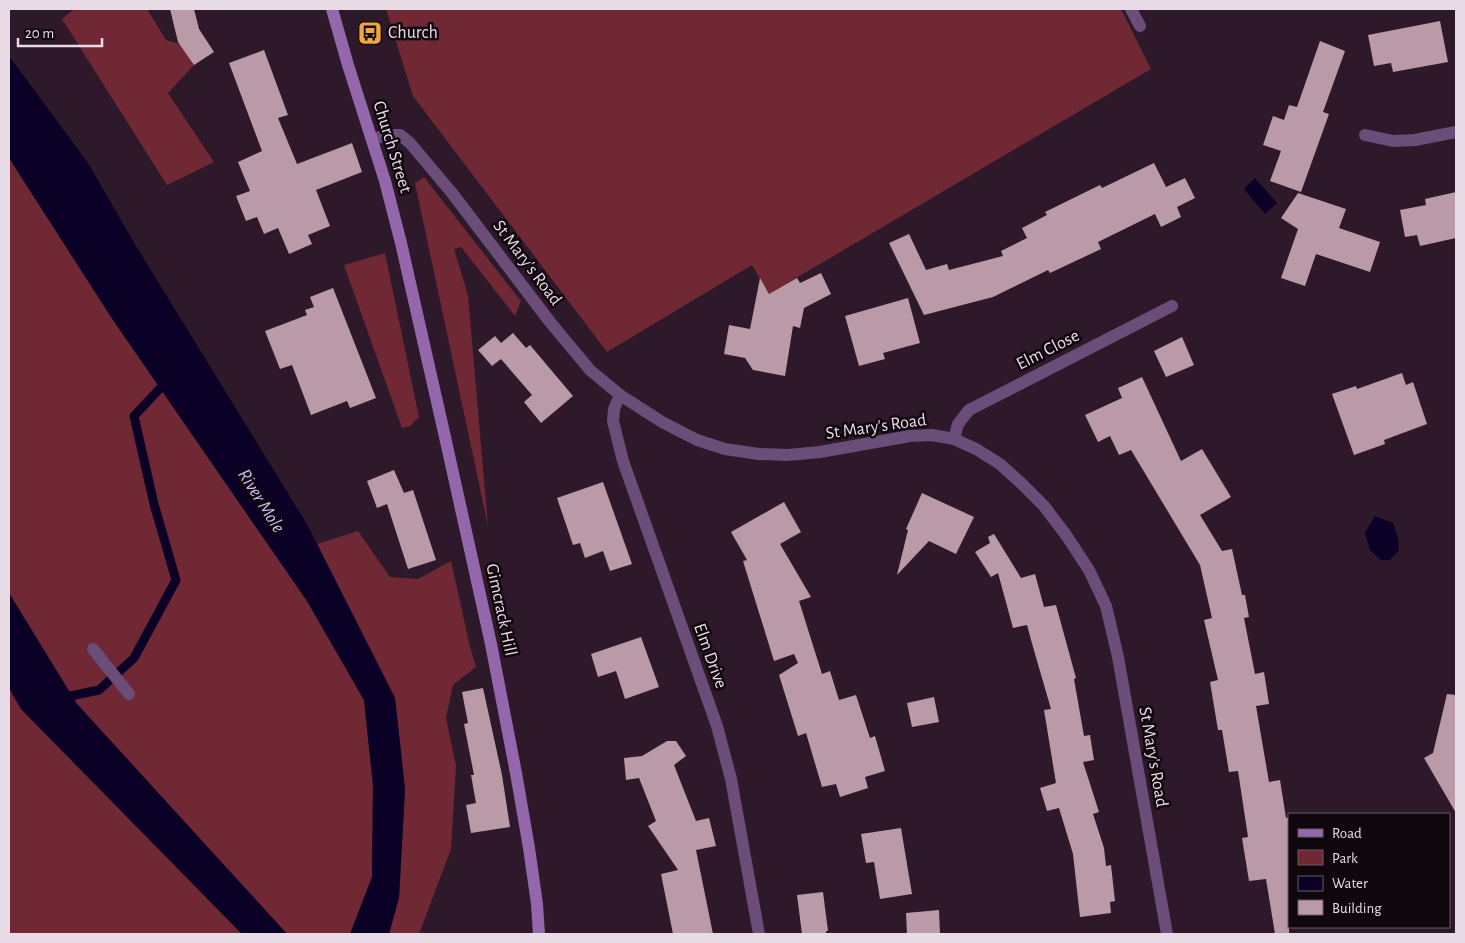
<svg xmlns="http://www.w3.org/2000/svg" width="1465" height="943" font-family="'Alegreya Sans',sans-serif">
	<rect width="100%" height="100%" fill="#2d1929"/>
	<!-- green -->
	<g fill="#702835">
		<path d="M 73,9 L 147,9 L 166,40 L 180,44 L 194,65 L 168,93 L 214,162 L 167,185 L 62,19 L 73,10 Z"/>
		<path d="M 386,9 L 1121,9 L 1151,69 L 769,294 L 752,265 L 607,352 L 413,96 Z"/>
		<path d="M 9,158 L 113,320 L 307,601 L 364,700 L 373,785 L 372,877 L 350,934 L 287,934 L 77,704 L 9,593 Z"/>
		<path d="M 424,177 L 521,301 L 515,316 L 461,247 L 454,249 L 468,295 L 488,526 L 415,183 Z"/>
		<path d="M 385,253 L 419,417 L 410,426 L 402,428 L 344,265 Z"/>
		<path d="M 358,531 L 390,577 L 418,579 L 451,561 L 470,647 L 476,667 L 453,685 L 446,718 L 456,766 L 451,849 L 419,934 L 389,934 L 399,898 L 405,789 L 395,698 L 317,544 Z"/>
		<path d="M 9,688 L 21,709 L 242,934 L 9,934 Z"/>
	</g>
	<!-- water -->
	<g fill="#0b0025">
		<path d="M 9,56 L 88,163 L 136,246 L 308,526 L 395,698 L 405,789 L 399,898 L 389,934 L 350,934 L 372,877 L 373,785 L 364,700 L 307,601 L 113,320 L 9,158 Z"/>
		<path d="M 1255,178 L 1277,203 L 1265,214 L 1244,189 Z"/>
		<path d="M 1375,516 L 1393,523 L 1398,538 L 1399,550 L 1390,560 L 1381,560 L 1370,550 L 1365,533 Z"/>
		<path d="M 9,593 L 77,704 L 287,934 L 242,934 L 21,709 L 9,688 Z"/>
	</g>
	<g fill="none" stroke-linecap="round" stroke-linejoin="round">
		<!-- stream -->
		<path stroke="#0b0025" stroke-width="9" d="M 61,698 L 99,690 L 134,658 L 176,580 L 154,504 L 134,416 L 167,381"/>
	</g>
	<!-- building -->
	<g fill="#bb9aa7">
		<path d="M 170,9 L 194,9 L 199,29 L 214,52 L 194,65 L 178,42 Z"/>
		<path d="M 1440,21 L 1448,62 L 1393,72 L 1391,63 L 1374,66 L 1368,35 Z"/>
		<path d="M 1320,41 L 1345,51 L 1323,112 L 1329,114 L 1301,192 L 1270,181 L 1281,151 L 1263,145 L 1273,116 L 1284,120 L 1289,105 L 1297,107 Z"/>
		<path d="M 264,50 L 288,115 L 278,118 L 297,164 L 352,143 L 362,172 L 316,190 L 330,226 L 308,235 L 312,244 L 289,254 L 278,228 L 264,234 L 257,217 L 246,221 L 236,196 L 250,191 L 238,162 L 262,151 L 229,63 Z"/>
		<path d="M 1154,163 L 1166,187 L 1185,178 L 1195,198 L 1177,207 L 1181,217 L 1161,227 L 1155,214 L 1098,242 L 1101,249 L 1050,273 L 1048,270 L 993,297 L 924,315 L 889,243 L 909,234 L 926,270 L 947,264 L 949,270 L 1003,256 L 1001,251 L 1027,238 L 1022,228 L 1047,215 L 1045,212 L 1100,185 L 1102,188 Z"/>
		<path d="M 1456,192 L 1456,238 L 1420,246 L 1417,235 L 1405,237 L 1400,210 L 1426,205 L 1425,199 Z"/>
		<path d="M 1298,193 L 1346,209 L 1339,228 L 1380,242 L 1370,272 L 1316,254 L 1305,286 L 1281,278 L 1298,229 L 1281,218 Z"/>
		<path d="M 821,273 L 831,294 L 804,308 L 800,328 L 793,326 L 785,376 L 753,370 L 745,358 L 724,354 L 729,325 L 750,329 L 760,278 L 769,294 L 797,278 L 800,283 Z"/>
		<path d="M 333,288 L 376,398 L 350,408 L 347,401 L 311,415 L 292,365 L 280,369 L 265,331 L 307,315 L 305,310 L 314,307 L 310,297 Z"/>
		<path d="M 908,298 L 920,343 L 883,353 L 885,359 L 859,366 L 845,316 Z"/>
		<path d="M 513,333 L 526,348 L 530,345 L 573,396 L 541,423 L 524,402 L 532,395 L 501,359 L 492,366 L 478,350 L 495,336 L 501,343 Z"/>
		<path d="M 1182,337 L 1194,365 L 1166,377 L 1154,351 Z"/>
		<path d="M 1402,373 L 1406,385 L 1413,382 L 1427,424 L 1384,440 L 1385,444 L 1354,455 L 1332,394 L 1356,386 L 1357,389 Z"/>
		<path d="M 1142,377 L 1181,461 L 1202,449 L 1231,497 L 1200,515 L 1222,551 L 1232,549 L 1242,595 L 1245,595 L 1249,617 L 1244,618 L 1255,674 L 1264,672 L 1269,704 L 1256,706 L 1269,782 L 1280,780 L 1286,818 L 1289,817 L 1289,934 L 1275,934 L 1266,879 L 1249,881 L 1242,838 L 1248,837 L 1238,771 L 1229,772 L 1222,730 L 1218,730 L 1210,682 L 1218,680 L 1204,620 L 1212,618 L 1200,565 L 1131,450 L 1119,455 L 1110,436 L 1098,442 L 1085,415 L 1122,398 L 1118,388 Z"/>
		<path d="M 394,470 L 404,493 L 413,490 L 436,560 L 408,569 L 387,504 L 377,508 L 367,481 Z"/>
		<path d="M 603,482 L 632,564 L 610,571 L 603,551 L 585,558 L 580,543 L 573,545 L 557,498 Z"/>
		<path d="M 922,493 L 974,517 L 956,554 L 929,541 L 897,575 L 908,530 L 906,529 Z"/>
		<path d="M 784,502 L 801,532 L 780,544 L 811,597 L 799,601 L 822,674 L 830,671 L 839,700 L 856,695 L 870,738 L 875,736 L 885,771 L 865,777 L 868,788 L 840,797 L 836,784 L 822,787 L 806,733 L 798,736 L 779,675 L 798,663 L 794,654 L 774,661 L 743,561 L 747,560 L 731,532 Z"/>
		<path d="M 994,534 L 1021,578 L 1035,574 L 1044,607 L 1056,605 L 1076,678 L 1074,679 L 1084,736 L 1090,735 L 1094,760 L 1083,762 L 1099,812 L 1093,814 L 1104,848 L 1106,866 L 1111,865 L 1115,901 L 1110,902 L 1111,913 L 1080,917 L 1073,854 L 1059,808 L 1047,811 L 1040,788 L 1056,783 L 1044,710 L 1051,709 L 1033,647 L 1027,625 L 1013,628 L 998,573 L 991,577 L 975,552 L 990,543 L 988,537 Z"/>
		<path d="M 641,637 L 659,687 L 625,699 L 616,671 L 598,677 L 591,654 Z"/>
		<path d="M 483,688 L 502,775 L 510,827 L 471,833 L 466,805 L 476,803 L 471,775 L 474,775 L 464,724 L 468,723 L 462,692 Z"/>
		<path d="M 1447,694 L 1456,695 L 1456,813 L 1424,758 L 1433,753 Z"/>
		<path d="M 934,697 L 939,722 L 912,727 L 907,703 Z"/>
		<path d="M 667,741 L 676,741 L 686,756 L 674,765 L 696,821 L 709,818 L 716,846 L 696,850 L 713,934 L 673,934 L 661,874 L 678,870 L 648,826 L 656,821 L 639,778 L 626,780 L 624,758 L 642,756 Z"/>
		<path d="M 901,828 L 912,894 L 880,899 L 874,862 L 866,863 L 861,834 Z"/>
		<path d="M 823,892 L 828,931 L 826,931 L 826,934 L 802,934 L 797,895 Z"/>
		<path d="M 939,910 L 940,934 L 907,934 L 906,913 Z"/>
	</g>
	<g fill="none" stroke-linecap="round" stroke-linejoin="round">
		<!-- street -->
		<g stroke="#6a4e79" stroke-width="12">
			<path d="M 1131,9 L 1140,26"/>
			<path d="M 1365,135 L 1393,141 L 1415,140 L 1456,132"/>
			<path d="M 372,139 L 388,135 L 400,135 L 410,143 L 452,193 L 550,322 L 590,370 L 620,395 L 662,422 L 697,440 L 725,449 L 759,454 L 788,455 L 820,452 L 910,436 L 932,435 L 954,439 L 976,449 L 1000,464 L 1021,483 L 1044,506 L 1066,535 L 1089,570 L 1106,606 L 1118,657 L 1167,934"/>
			<path d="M 620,395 L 614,409 L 613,421 L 623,461 L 717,726 L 731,779 L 759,934"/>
			<path d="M 954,439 L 958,424 L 969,410 L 1172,306"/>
			<path d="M 93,649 L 129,694"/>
		</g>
		<!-- secondary -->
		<path stroke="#9467ac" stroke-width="12" d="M 332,9 L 348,65 L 385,181 L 401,243 L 445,437 L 491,644 L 516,773 L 529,848 L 537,904 L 539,934"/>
	</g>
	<!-- icons -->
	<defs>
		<g id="bus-square" transform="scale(1.25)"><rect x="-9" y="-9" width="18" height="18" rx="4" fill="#f1a63f" stroke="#10070e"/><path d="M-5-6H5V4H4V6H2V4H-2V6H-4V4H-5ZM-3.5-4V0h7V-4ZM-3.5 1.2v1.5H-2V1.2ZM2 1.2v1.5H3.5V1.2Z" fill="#111"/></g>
	</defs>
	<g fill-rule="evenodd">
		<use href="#bus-square" x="370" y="33"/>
	</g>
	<g text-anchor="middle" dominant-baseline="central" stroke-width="5" stroke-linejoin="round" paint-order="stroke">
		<!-- poi labels -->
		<g font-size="18" fill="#e9dbe6" stroke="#10070e" text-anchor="start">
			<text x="388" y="33">Church</text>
		</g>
		<!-- street labels -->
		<g font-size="18" fill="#e9dbe6" stroke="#10070e">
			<text transform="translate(392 147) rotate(73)">Church Street</text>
			<text transform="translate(527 263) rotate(53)">St Mary's Road</text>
			<text transform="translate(1048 350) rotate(-27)">Elm Close</text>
			<text transform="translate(876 427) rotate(-8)">St Mary's Road</text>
			<text transform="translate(501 610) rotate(78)">Gimcrack Hill</text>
			<text transform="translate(710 656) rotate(70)">Elm Drive</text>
			<text transform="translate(1153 757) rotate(80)">St Mary's Road</text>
		</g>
		<!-- water labels -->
		<g font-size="19" font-style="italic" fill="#cbbffa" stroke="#10070e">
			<text transform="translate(261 501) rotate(58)">River Mole</text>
		</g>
	</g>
	<!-- border -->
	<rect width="1465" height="943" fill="none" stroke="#e9dbe6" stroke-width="20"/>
	<!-- legend -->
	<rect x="1288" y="813" width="162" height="115" fill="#10070e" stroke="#675c64"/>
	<rect x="1298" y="829" width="25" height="8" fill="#9467ac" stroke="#675c64"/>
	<text x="1332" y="838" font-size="15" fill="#e9dbe6">Road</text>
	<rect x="1298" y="850" width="25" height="15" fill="#702835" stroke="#675c64"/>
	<text x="1332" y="863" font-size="15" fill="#e9dbe6">Park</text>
	<rect x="1298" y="876" width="25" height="15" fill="#0b0025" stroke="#675c64"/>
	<text x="1332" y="888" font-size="15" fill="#e9dbe6">Water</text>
	<rect x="1298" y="900" width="25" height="15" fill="#bb9aa7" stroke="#675c64"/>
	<text x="1332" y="913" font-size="15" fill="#e9dbe6">Building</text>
	<!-- scale -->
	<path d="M18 38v8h84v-8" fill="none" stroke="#e9dbe6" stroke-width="2.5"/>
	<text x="25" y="38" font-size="15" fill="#e9dbe6" stroke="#10070e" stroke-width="4" paint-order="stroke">20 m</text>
</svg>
